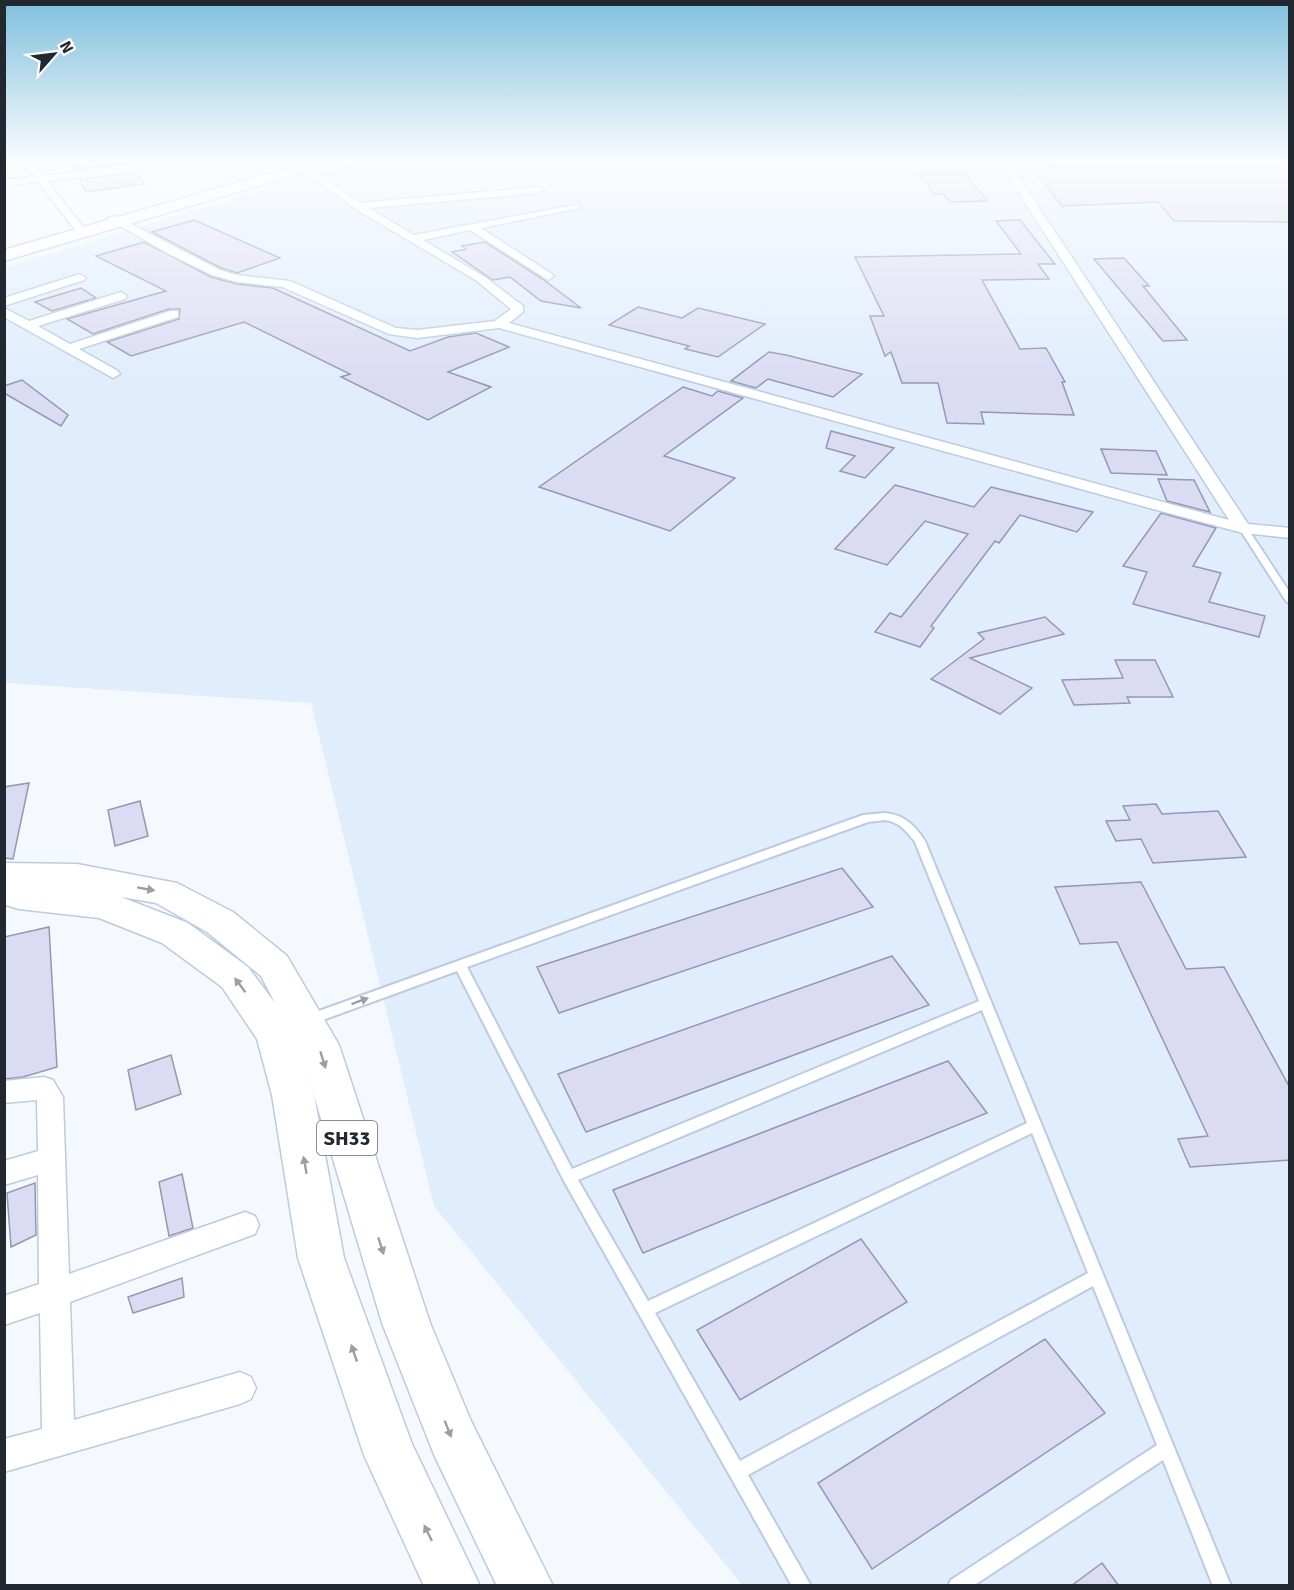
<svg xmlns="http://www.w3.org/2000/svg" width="1294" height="1590" font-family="Signika,sans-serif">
	<rect width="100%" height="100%" fill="#f5f8fd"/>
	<!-- built -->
	<path fill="#e0edfd" d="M 365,159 L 1289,159 L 1289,1585 L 742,1585 L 434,1206 L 311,703 L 5,683 L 4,268 Z"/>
	<!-- building -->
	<g fill="#dbdbf3" stroke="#9797ae" stroke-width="1.5">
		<path d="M 71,159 L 130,159 L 132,162 L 75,170 Z"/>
		<path d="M 1137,159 L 1290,159 L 1290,222 L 1174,221 L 1158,202 L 1062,206 L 1033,170 L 1053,170 L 1047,163 L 1137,163 Z"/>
		<path d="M 138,172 L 144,184 L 86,192 L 80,180 Z"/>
		<path d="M 919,174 L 965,174 L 988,201 L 950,202 L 944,194 L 934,194 Z"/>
		<path d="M 194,220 L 280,258 L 237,273 L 221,268 L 152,232 Z"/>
		<path d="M 1020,220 L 1055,264 L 1038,264 L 1049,279 L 982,280 L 1020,349 L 1046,348 L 1065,382 L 1062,382 L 1074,415 L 981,412 L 984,424 L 947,423 L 938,383 L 902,383 L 891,352 L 885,356 L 870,316 L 884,316 L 855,257 L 1021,254 L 996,221 Z"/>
		<path d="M 144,242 L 211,277 L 237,284 L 273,288 L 410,351 L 448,337 L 476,333 L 509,347 L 448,372 L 491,387 L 428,420 L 341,377 L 350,374 L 244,322 L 131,356 L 107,342 L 179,319 L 180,309 L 169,309 L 93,334 L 67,319 L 166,291 L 96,256 Z"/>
		<path d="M 485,242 L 544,280 L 581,308 L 541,301 L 510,277 L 493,280 L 452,252 L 466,249 L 462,246 Z"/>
		<path d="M 1124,258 L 1149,286 L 1143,286 L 1187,340 L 1163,341 L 1094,259 Z"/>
		<path d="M 81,288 L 96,298 L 52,311 L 35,302 Z"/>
		<path d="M 638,307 L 682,318 L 698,308 L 765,324 L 718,357 L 685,349 L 689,346 L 609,325 Z"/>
		<path d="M 769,352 L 786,355 L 862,374 L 833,397 L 768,379 L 756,388 L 731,381 Z"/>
		<path d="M 22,380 L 68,415 L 61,426 L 4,393 L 4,386 Z"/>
		<path d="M 683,387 L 712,396 L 718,391 L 743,398 L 664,456 L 735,478 L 670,531 L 539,487 Z"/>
		<path d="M 831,431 L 894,448 L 865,478 L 840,471 L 855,456 L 826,448 Z"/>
		<path d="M 1101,449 L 1156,451 L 1167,475 L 1111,473 Z"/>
		<path d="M 1158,479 L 1194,480 L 1210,512 L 1167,501 Z"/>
		<path d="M 895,485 L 974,507 L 991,487 L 1093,512 L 1077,532 L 1020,515 L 999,543 L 995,541 L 931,626 L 934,628 L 920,647 L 875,632 L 890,613 L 901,617 L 968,534 L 925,521 L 887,565 L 835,549 Z"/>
		<path d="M 1161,513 L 1216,528 L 1193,566 L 1221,573 L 1209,602 L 1265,616 L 1259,637 L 1133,604 L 1147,572 L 1123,566 Z"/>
		<path d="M 1045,617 L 1064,634 L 970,658 L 1032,688 L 1000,714 L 931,679 L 984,639 L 978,633 Z"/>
		<path d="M 1115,660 L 1155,660 L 1173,697 L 1127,697 L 1130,703 L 1074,705 L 1062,680 L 1123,678 Z"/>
		<path d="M 29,783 L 13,859 L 4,858 L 4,787 Z"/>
		<path d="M 140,801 L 148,836 L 115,846 L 108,810 Z"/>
		<path d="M 1156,804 L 1162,814 L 1218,811 L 1246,857 L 1153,863 L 1141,839 L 1116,841 L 1106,821 L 1130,820 L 1123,806 Z"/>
		<path d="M 842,868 L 873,907 L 559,1013 L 537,967 Z"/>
		<path d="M 1141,882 L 1186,969 L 1224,967 L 1290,1088 L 1290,1160 L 1190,1167 L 1178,1139 L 1208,1136 L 1117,942 L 1080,944 L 1055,887 Z"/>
		<path d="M 49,927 L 57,1067 L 23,1077 L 4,1079 L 4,937 Z"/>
		<path d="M 892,956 L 929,1005 L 586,1132 L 558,1074 Z"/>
		<path d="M 171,1055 L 181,1094 L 136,1110 L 128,1070 Z"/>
		<path d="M 948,1061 L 987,1113 L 643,1253 L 613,1190 Z"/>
		<path d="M 182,1174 L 193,1228 L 169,1236 L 159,1182 Z"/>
		<path d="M 35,1183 L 36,1235 L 11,1247 L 7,1193 Z"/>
		<path d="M 861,1239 L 907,1302 L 740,1400 L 697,1330 Z"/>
		<path d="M 182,1278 L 184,1297 L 133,1313 L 128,1297 Z"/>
		<path d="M 1045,1339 L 1105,1413 L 872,1569 L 818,1483 Z"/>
		<path d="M 1102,1563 L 1119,1586 L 1071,1586 Z"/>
	</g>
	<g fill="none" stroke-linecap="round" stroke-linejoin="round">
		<!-- service casing -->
		<g stroke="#bbcbe0" stroke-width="4">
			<g id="service">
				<path d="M 1240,526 L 1246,526 L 1290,593 L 1290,604 L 1286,601 L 1239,528 Z"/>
				<path d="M 885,813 C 905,815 915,826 925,841 L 1231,1586 L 1213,1586 L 1163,1460 L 973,1586 L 948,1586 L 951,1580 L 1157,1445 L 1093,1286 L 748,1475 L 811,1586 L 792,1586 L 564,1181 L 457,971 L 309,1025 L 305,1024 L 303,1020 L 305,1016 L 863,815 ZM 885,820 C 900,822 907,832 915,842 L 979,1001 L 572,1169 L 467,967 L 868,822 ZM 982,1010 L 1027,1123 L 648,1301 L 578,1180 ZM 1032,1133 L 1088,1273 L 740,1461 L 655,1313 Z"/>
			</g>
		</g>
		<!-- minor casing -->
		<g stroke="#bbcbe0" stroke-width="3">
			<g id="minor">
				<path d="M 20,159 L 62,159 L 35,165 L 43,176 L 177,159 L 135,171 L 47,181 L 84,228 L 79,231 L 75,230 L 38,182 L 4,186 L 4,180 L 34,177 L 25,166 L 4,169 L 4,163 L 21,161 Z"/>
				<path d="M 288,159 L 299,159 L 360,203 L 539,187 L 544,190 L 539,193 L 369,208 L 414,235 L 580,204 L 581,206 L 576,209 L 481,228 L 552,274 L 554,276 L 548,280 L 470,230 L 423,240 L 485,277 L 523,306 L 523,312 L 509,323 L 1229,520 L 997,159 L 1007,159 L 1248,524 L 1290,528 L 1290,538 L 1243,533 L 1153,509 L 499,328 L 417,338 L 389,334 L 282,287 L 237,282 L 212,275 L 167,253 L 107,218 L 116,216 L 220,270 L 237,275 L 290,281 L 396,328 L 417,330 L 495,321 L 511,309 L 477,281 L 354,208 Z"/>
				<path d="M 80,274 L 86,278 L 84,280 L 4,306 L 4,298 Z"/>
				<path d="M 121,292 L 127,296 L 125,299 L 38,326 L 70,344 L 170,311 L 178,311 L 178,317 L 79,349 L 118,371 L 120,374 L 113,378 L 4,317 L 4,308 L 29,321 Z"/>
				<path d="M 44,1077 L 53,1080 L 63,1097 L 69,1274 L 245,1212 L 255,1216 L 259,1225 L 255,1234 L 70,1302 L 74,1420 L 240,1372 L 251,1377 L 256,1388 L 251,1399 L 240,1404 L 4,1472 L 4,1439 L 42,1429 L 40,1313 L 4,1325 L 4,1296 L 39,1284 L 38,1175 L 4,1185 L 4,1161 L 38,1151 L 37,1100 L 4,1103 L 4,1081 Z"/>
			</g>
		</g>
		<!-- primary casing -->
		<g stroke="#bbcbe0" stroke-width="3">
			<g id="primary">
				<path d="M 318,159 L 342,159 L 339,162 L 4,261 L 4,250 Z"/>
				<path d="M 4,863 L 77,864 L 177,883 L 233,912 L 287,956 L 339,1045 L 430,1323 L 471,1421 L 553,1586 L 497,1586 L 435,1457 L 382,1323 L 304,1062 L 314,1095 L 344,1258 L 412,1444 L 480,1586 L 424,1586 L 364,1455 L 298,1258 L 272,1095 L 257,1039 L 222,987 L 162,943 L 99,918 L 19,909 L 6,905 ZM 121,897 L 156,903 L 207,932 L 261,976 L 275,1003 L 248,967 L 188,923 Z"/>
			</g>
		</g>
		<!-- service -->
		<use href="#service" fill="#fff" fill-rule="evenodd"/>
		<!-- minor -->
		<use href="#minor" fill="#fff" fill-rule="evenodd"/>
		<!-- primary -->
		<use href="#primary" fill="#fff" fill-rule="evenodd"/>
	</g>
	<!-- one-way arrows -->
	<defs><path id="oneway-solid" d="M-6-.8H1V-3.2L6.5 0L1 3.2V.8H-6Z" transform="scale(1.5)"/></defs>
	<g fill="#9c9ea2">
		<use href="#oneway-solid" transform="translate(146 889) rotate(10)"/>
		<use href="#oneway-solid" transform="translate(240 985) rotate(-127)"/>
		<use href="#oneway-solid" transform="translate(360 1001) rotate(-20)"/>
		<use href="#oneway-solid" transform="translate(323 1060) rotate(73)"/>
		<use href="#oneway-solid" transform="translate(305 1165) rotate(-100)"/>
		<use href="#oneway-solid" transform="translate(381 1246) rotate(72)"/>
		<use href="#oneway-solid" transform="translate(354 1353) rotate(-109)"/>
		<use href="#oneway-solid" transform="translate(448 1429) rotate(68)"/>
		<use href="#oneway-solid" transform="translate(428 1533) rotate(-116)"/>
	</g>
	<!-- sky -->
	<linearGradient id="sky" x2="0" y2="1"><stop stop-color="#80c0dd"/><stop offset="0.42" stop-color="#fafcfe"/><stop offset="1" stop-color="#fafcfe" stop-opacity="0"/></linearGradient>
	<rect width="1294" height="382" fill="url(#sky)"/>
	<g text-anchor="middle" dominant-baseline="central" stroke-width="5" stroke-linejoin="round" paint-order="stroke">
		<!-- shield labels -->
		<rect fill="#fff" stroke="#64686e" stroke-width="1.5" x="317" y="1121" width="60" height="34" rx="4.5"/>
		<g font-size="20" font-weight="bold" fill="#222830">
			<text x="347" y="1138">SH33</text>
		</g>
	</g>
	<!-- border -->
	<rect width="1294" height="1590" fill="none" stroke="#222830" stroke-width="12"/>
	<!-- north arrow -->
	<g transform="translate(54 54) rotate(62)" stroke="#ffffff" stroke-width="4.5" paint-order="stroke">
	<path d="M0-4.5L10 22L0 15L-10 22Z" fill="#222830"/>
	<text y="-9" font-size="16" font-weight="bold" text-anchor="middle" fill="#222830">N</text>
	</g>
</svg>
